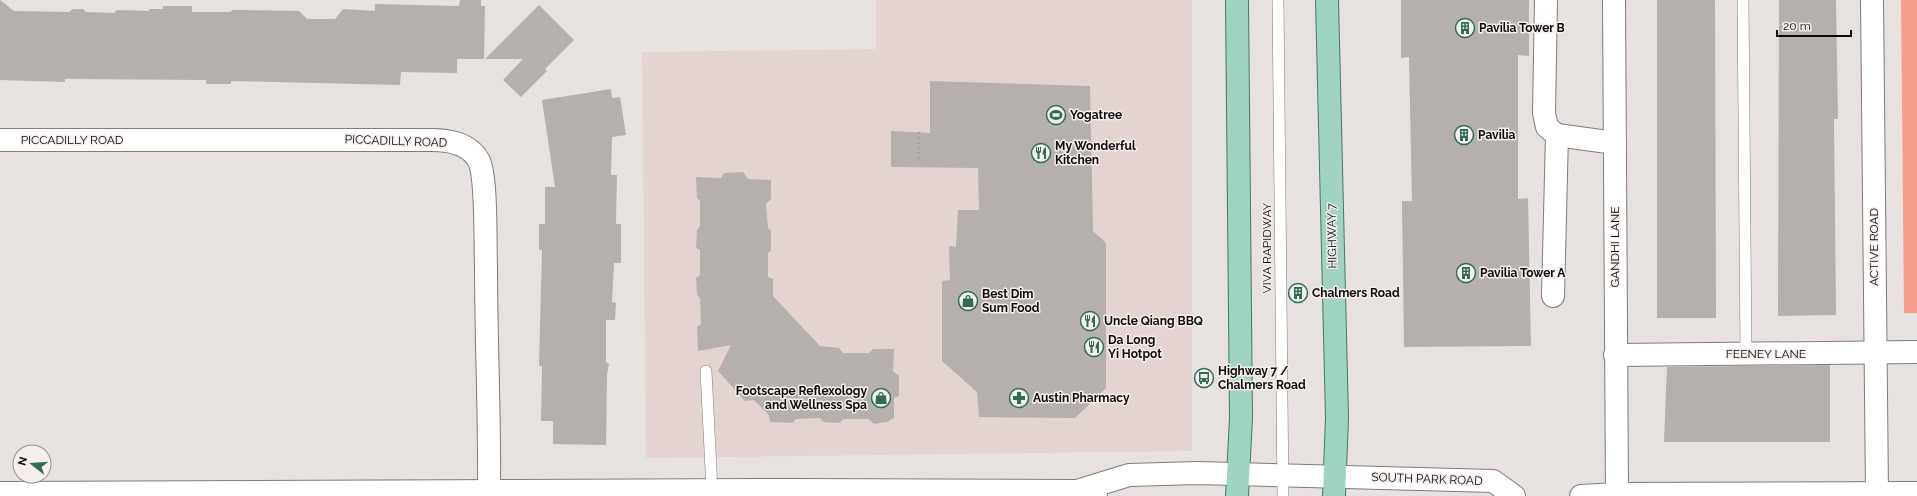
<svg xmlns="http://www.w3.org/2000/svg" width="1917" height="496" font-family="Raleway,sans-serif">
	<rect width="100%" height="100%" fill="#e7e1e0"/>
	<!-- built -->
	<path fill="#e3d4d1" d="M 876,0 L 1192,0 L 1192,451 L 646,458 L 642,52 L 876,49 Z"/>
	<!-- green -->
	<path fill="#f69e8c" d="M 1901,0 L 1917,0 L 1917,313 L 1904,313 Z"/>
	<!-- building -->
	<g fill="#b5afad">
		<path d="M 0,0 L 14,11 L 69,12 L 73,9 L 83,9 L 86,12 L 114,13 L 117,10 L 149,11 L 149,9 L 163,9 L 163,6 L 192,6 L 192,12 L 230,12 L 233,10 L 299,11 L 307,19 L 335,19 L 343,9 L 375,11 L 375,4 L 459,6 L 460,0 L 481,0 L 481,6 L 485,6 L 484,59 L 457,59 L 457,73 L 401,72 L 400,85 L 231,81 L 231,84 L 206,84 L 206,80 L 65,79 L 65,82 L 0,80 Z"/>
		<path d="M 1401,0 L 1529,0 L 1529,56 L 1518,55 L 1518,199 L 1528,198 L 1531,346 L 1404,347 L 1402,201 L 1412,201 L 1409,57 L 1401,58 Z"/>
		<path d="M 1657,0 L 1715,0 L 1716,318 L 1657,318 Z"/>
		<path d="M 1779,0 L 1836,0 L 1838,119 L 1834,119 L 1836,315 L 1778,316 Z"/>
		<path d="M 539,5 L 574,40 L 545,69 L 547,71 L 521,97 L 503,80 L 523,59 L 485,59 Z"/>
		<path d="M 930,81 L 1090,86 L 1093,231 L 1106,243 L 1106,388 L 1075,418 L 979,417 L 977,392 L 942,361 L 942,281 L 950,280 L 949,246 L 956,247 L 958,210 L 979,210 L 978,168 L 891,167 L 891,131 L 930,133 Z"/>
		<path d="M 611,89 L 612,98 L 620,97 L 626,135 L 612,137 L 611,175 L 617,175 L 616,224 L 621,224 L 621,263 L 614,263 L 612,302 L 616,303 L 615,320 L 606,320 L 606,362 L 609,364 L 607,375 L 606,445 L 553,444 L 553,421 L 541,421 L 542,366 L 539,366 L 542,250 L 539,250 L 539,224 L 545,224 L 545,187 L 555,187 L 542,100 Z"/>
		<path d="M 743,172 L 748,179 L 771,180 L 771,199 L 766,204 L 768,228 L 771,231 L 771,250 L 768,253 L 768,277 L 773,279 L 773,296 L 820,346 L 839,348 L 843,353 L 869,353 L 873,349 L 894,349 L 893,371 L 899,376 L 899,396 L 894,398 L 894,418 L 887,422 L 874,424 L 868,419 L 843,419 L 840,423 L 824,422 L 820,418 L 796,419 L 792,423 L 770,422 L 769,415 L 754,400 L 745,401 L 718,371 L 731,345 L 698,351 L 697,327 L 701,324 L 700,299 L 697,294 L 696,278 L 700,275 L 700,250 L 696,248 L 697,230 L 700,226 L 700,201 L 697,198 L 696,177 L 721,178 L 724,173 Z"/>
		<path d="M 1830,365 L 1830,442 L 1664,442 L 1667,367 Z"/>
	</g>
	<g fill="none" stroke-linecap="round" stroke-linejoin="round">
		<!-- lane casing -->
		<g stroke="#817b7a" stroke-width="12">
			<g id="lane">
				<path d="M 1278,0 L 1283,496"/>
				<path d="M 1743,0 L 1746,354"/>
				<path d="M 706,371 L 712,490"/>
			</g>
		</g>
		<!-- street casing -->
		<g stroke="#817b7a" stroke-width="24">
			<g id="street">
				<path d="M 1546,0 L 1544,113 L 1547,127 L 1557,135 L 1615,143"/>
				<path d="M 1614,0 L 1617,494"/>
				<path d="M 1872,0 L 1877,493"/>
				<path d="M 0,140 L 432,140 C 449,140 470,144 479,161 C 487,178 485,244 486,266 C 486,343 490,419 489,496"/>
				<path d="M 1553,296 L 1557,135"/>
				<path d="M 1615,355 L 1917,352"/>
				<path d="M 1077,491 L 1129,475 L 1197,473 L 1493,481 L 1514,496"/>
				<path d="M 0,493 L 784,490 L 1077,491 L 1096,496"/>
				<path d="M 1581,496 L 1617,494 L 1917,493"/>
			</g>
		</g>
		<!-- primary casing -->
		<g stroke="#457a67" stroke-width="24">
			<g id="primary">
				<path d="M 1237,0 L 1241,418 L 1237,496"/>
				<path d="M 1327,0 L 1337,418 L 1334,496"/>
			</g>
		</g>
		<!-- path -->
		<path stroke="#a5a1a0" stroke-width="2.5" stroke-dasharray="2 3" stroke-linecap="butt" d="M 919,159 L 919,132"/>
		<!-- lane -->
		<use href="#lane" stroke="#fff" stroke-width="11"/>
		<!-- street -->
		<use href="#street" stroke="#fff" stroke-width="22"/>
		<!-- primary -->
		<use href="#primary" stroke="#a1d3c2" stroke-width="22"/>
	</g>
	<!-- icons -->
	<defs>
		<g id="building-ring" transform="scale(1)"><circle r="9.5" fill="#f5eeed" stroke="#2f6d59" stroke-width="1.5"/><path d="M-4-6H4V6H1V3H-1V6H-4ZM-2.5-4.3h1.7v1.8h-1.7ZM.8-4.3h1.7v1.8H.8ZM-2.5-1h1.7V.8h-1.7ZM.8-1h1.7V.8H.8Z" fill="#2f6d59"/></g>
		<g id="stadium-ring" transform="scale(1)"><circle r="9.5" fill="#f5eeed" stroke="#2f6d59" stroke-width="1.5"/><path d="M0-5a6.5 5 0 1 0 0 10a6.5 5 0 1 0 0-10ZM-3.5-1.8h7v3.6h-7Z" fill="#2f6d59"/></g>
		<g id="restaurant-ring" transform="scale(1)"><circle r="9.5" fill="#f5eeed" stroke="#2f6d59" stroke-width="1.5"/><path d="M-5-6h1v4h1v-4h1v4h1v-4h1v5L-1.5 .5V6h-2V.5L-5-1ZM5-6V6H3V1.5H1.5Q1.5-4 5-6Z" fill="#2f6d59"/></g>
		<g id="shop-ring" transform="scale(1)"><circle r="9.5" fill="#f5eeed" stroke="#2f6d59" stroke-width="1.5"/><path d="M-5-2.5h2.3a2.7 3.5 0 0 1 5.4 0H5L5.5 6h-11ZM-1.5-2.5h3a1.5 2.3 0 0 0-3 0Z" fill="#2f6d59"/></g>
		<g id="bus-ring" transform="scale(1)"><circle r="9.5" fill="#f5eeed" stroke="#2f6d59" stroke-width="1.5"/><path d="M-5-6H5V4H4V6H2V4H-2V6H-4V4H-5ZM-3.5-4V0h7V-4ZM-3.5 1.2v1.5H-2V1.2ZM2 1.2v1.5H3.5V1.2Z" fill="#2f6d59"/></g>
		<g id="pharmacy-ring" transform="scale(1)"><circle r="9.5" fill="#f5eeed" stroke="#2f6d59" stroke-width="1.5"/><path d="M-2-6h4v4h4v4h-4v4h-4v-4h-4v-4h4Z" fill="#2f6d59"/></g>
	</defs>
	<g fill-rule="evenodd">
		<use href="#building-ring" x="1465" y="28"/>
		<use href="#stadium-ring" x="1056" y="115"/>
		<use href="#building-ring" x="1464" y="135"/>
		<use href="#restaurant-ring" x="1041" y="153"/>
		<use href="#building-ring" x="1466" y="273"/>
		<use href="#building-ring" x="1298" y="293"/>
		<use href="#shop-ring" x="968" y="301"/>
		<use href="#restaurant-ring" x="1090" y="321"/>
		<use href="#restaurant-ring" x="1094" y="347"/>
		<use href="#bus-ring" x="1204" y="378"/>
		<use href="#shop-ring" x="881" y="398"/>
		<use href="#pharmacy-ring" x="1019" y="398"/>
	</g>
	<g text-anchor="middle" dominant-baseline="central" stroke-width="3" stroke-linejoin="round" paint-order="stroke">
		<!-- poi labels -->
		<g font-size="12" font-weight="bold" fill="#0d0b0a" stroke="#f5eeed" text-anchor="start">
			<text x="1479" y="28">Pavilia Tower B</text>
			<text x="1070" y="115">Yogatree</text>
			<text x="1478" y="135">Pavilia</text>
			<text x="1055" y="146">My Wonderful<tspan x="1055" dy="14">Kitchen</tspan></text>
			<text x="1480" y="273">Pavilia Tower A</text>
			<text x="1312" y="293">Chalmers Road</text>
			<text x="982" y="294">Best Dim<tspan x="982" dy="14">Sum Food</tspan></text>
			<text x="1104" y="321">Uncle Qiang BBQ</text>
			<text x="1108" y="340">Da Long<tspan x="1108" dy="14">Yi Hotpot</tspan></text>
			<text x="1218" y="371">Highway 7 /<tspan x="1218" dy="14">Chalmers Road</tspan></text>
			<text x="867" y="391" text-anchor="end">Footscape Reflexology<tspan x="867" dy="14">and Wellness Spa</tspan></text>
			<text x="1033" y="398">Austin Pharmacy</text>
		</g>
		<!-- street labels -->
		<g font-size="12" fill="#0d0b0a" stroke="#f5eeed">
			<text x="72" y="140">PICCADILLY ROAD</text>
			<text transform="translate(396 141) rotate(2)">PICCADILLY ROAD</text>
			<text transform="translate(1332 236) rotate(-91)">HIGHWAY 7</text>
			<text transform="translate(1615 247) rotate(-90)">GANDHI LANE</text>
			<text transform="translate(1874 247) rotate(-90)">ACTIVE ROAD</text>
			<text transform="translate(1267 248) rotate(-90)">VIVA RAPIDWAY</text>
			<text x="1766" y="354">FEENEY LANE</text>
			<text transform="translate(1427 479) rotate(2)">SOUTH PARK ROAD</text>
		</g>
	</g>
	<!-- north arrow -->
	<g transform="translate(32 464) rotate(287)"><circle r="19" fill="#f5eeed" stroke="#989392"/>
	<path d="M0-3L7 15L0 10L-7 15Z" fill="#2f6d59"/>
	<text y="-6" font-size="11" font-weight="bold" text-anchor="middle" fill="#0d0b0a">N</text>
	</g>
	<!-- scale -->
	<path d="M1777 30v6h74v-6" fill="none" stroke="#0d0b0a" stroke-width="2"/>
	<text x="1783" y="30" font-size="12" fill="#0d0b0a" stroke="#f5eeed" stroke-width="3" paint-order="stroke">20 m</text>
</svg>
